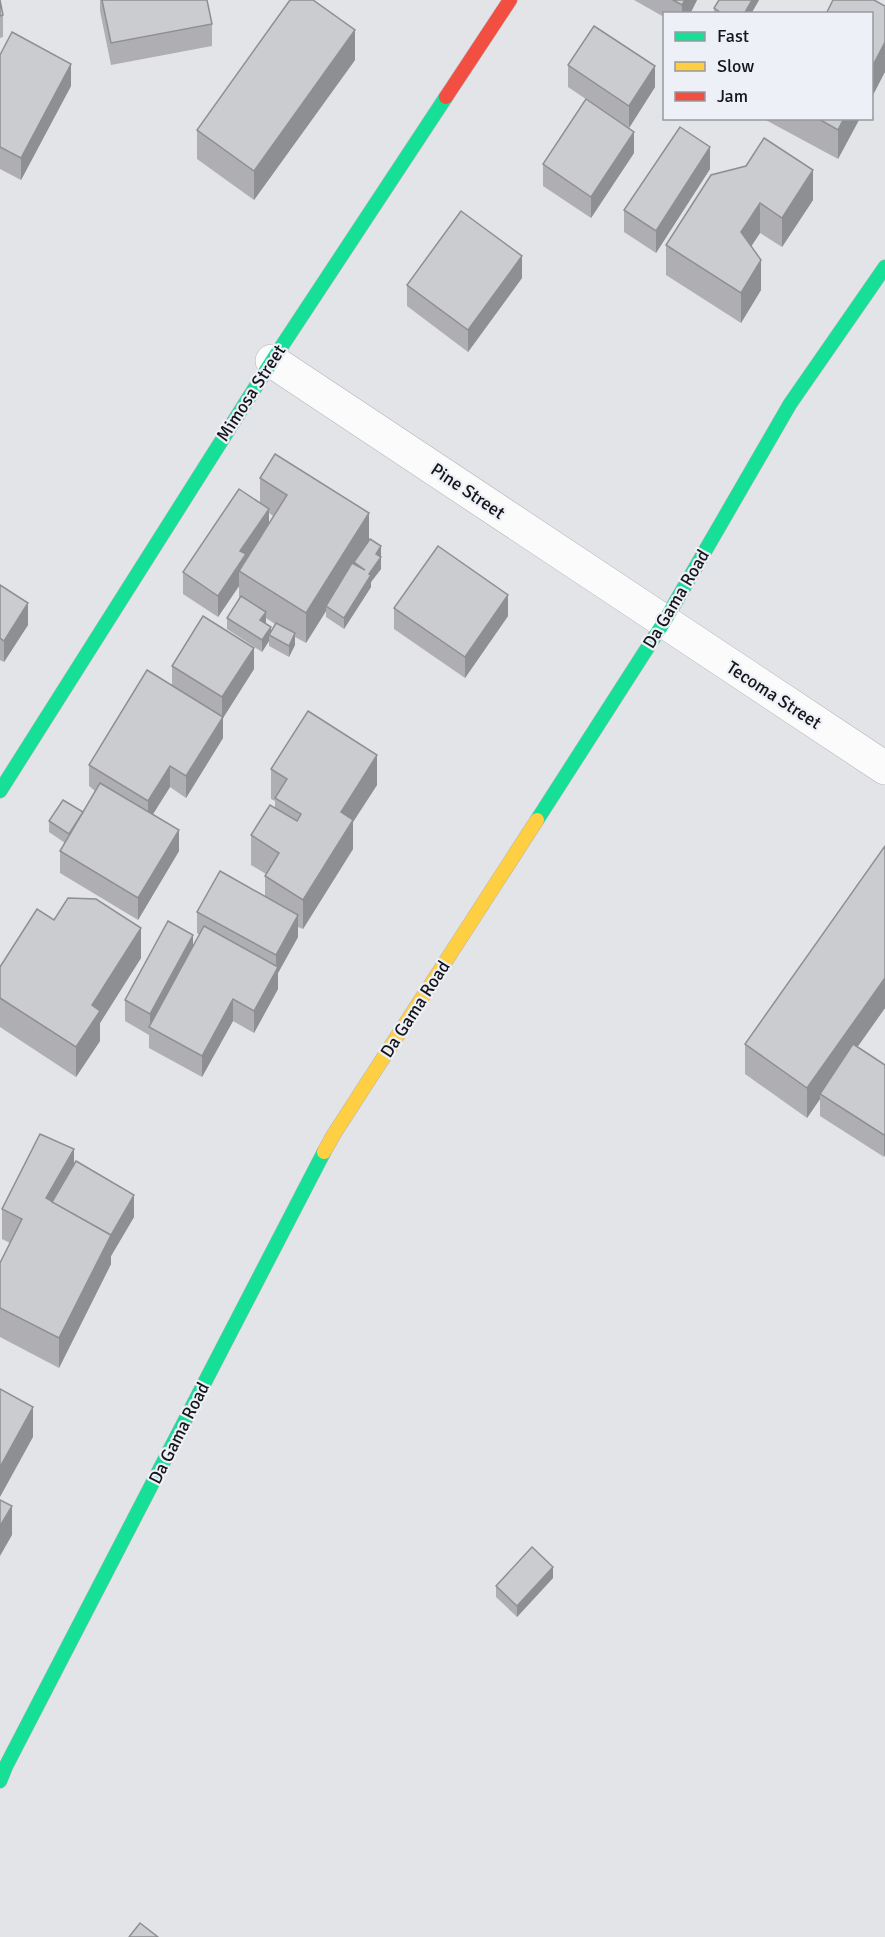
<svg xmlns="http://www.w3.org/2000/svg" width="885" height="1937" font-family="Signika,sans-serif">
	<rect width="100%" height="100%" fill="#e2e4e8"/>
	<g fill="none" stroke-linecap="round" stroke-linejoin="round">
		<!-- street casing -->
		<g stroke="#b3b4b7" stroke-width="34">
			<path id="street" d="M 272,361 L 885,768"/>
		</g>
		<!-- fast casing -->
		<g stroke="#b3b4b7" stroke-width="15">
			<g id="fast">
				<path d="M 0,791 L 272,361 L 446,97"/>
				<path d="M 537,820 L 664,622 L 790,404 L 885,267"/>
				<path d="M 0,1781 L 6,1766 L 324,1152"/>
			</g>
		</g>
		<!-- slow casing -->
		<g stroke="#b3b4b7" stroke-width="15">
			<path id="slow" d="M 324,1152 L 334,1134 L 537,820"/>
		</g>
		<!-- jam casing -->
		<g stroke="#b3b4b7" stroke-width="15">
			<path id="jam" d="M 446,97 L 510,0"/>
		</g>
		<!-- street -->
		<use href="#street" stroke="#fbfbfc" stroke-width="33"/>
		<!-- fast -->
		<use href="#fast" stroke="#16e098" stroke-width="14"/>
		<!-- slow -->
		<use href="#slow" stroke="#ffcf43" stroke-width="14"/>
		<!-- jam -->
		<use href="#jam" stroke="#f24e42" stroke-width="14"/>
	</g>
	<!-- wall -->
	<g fill="#afafb3" fill-rule="evenodd">
		<path d="M 100,0 L 207,0 L 212,24 L 212,46 L 111,65 L 100,11 Z"/>
		<path d="M 634,0 L 697,0 L 690,14 L 664,14 L 664,17 Z"/>
		<path d="M 719,0 L 759,0 L 751,14 L 714,14 L 714,8 Z"/>
		<path d="M 3,15 L 3,37 L 0,38 L 0,16 Z"/>
		<path d="M 0,55 L 71,86 L 21,180 L 0,169 Z"/>
		<path d="M 355,60 L 254,200 L 197,159 L 197,130 Z"/>
		<path d="M 568,65 L 655,87 L 629,128 L 568,87 Z"/>
		<path d="M 762,118 L 860,118 L 838,159 Z"/>
		<path d="M 634,153 L 591,218 L 543,186 L 543,164 Z"/>
		<path d="M 710,169 L 656,253 L 624,232 L 624,210 Z"/>
		<path d="M 711,175 L 813,200 L 782,247 L 760,233 L 751,246 L 761,290 L 741,323 L 666,275 L 666,245 Z"/>
		<path d="M 522,278 L 468,352 L 407,306 L 407,285 Z"/>
		<path d="M 260,478 L 369,540 L 381,546 L 381,569 L 371,582 L 371,587 L 344,629 L 326,617 L 326,611 L 306,643 L 295,637 L 295,645 L 289,657 L 269,646 L 269,641 L 262,652 L 227,629 L 227,618 L 239,600 L 239,586 L 218,617 L 183,594 L 183,572 L 260,503 ZM 269,513 L 273,516 L 269,524 ZM 266,618 L 275,624 L 271,632 L 265,624 Z"/>
		<path d="M 0,585 L 28,625 L 4,662 L 0,660 Z"/>
		<path d="M 394,608 L 508,616 L 465,678 L 394,629 Z"/>
		<path d="M 172,666 L 254,669 L 223,718 L 223,738 L 186,798 L 170,787 L 153,814 L 179,851 L 138,920 L 60,873 L 60,851 L 65,843 L 49,832 L 49,821 L 83,812 L 95,791 L 89,786 L 89,765 L 172,685 Z"/>
		<path d="M 271,769 L 377,785 L 353,822 L 353,849 L 303,929 L 298,927 L 298,937 L 278,973 L 278,989 L 254,1033 L 233,1021 L 202,1077 L 149,1048 L 149,1035 L 125,1021 L 125,1000 L 193,947 L 200,935 L 197,933 L 197,912 L 265,896 L 265,876 L 266,874 L 251,865 L 251,835 L 275,807 L 275,801 L 271,799 Z"/>
		<path d="M 885,846 L 885,1008 L 857,1047 L 885,1065 L 884,1157 L 820,1116 L 820,1099 L 807,1118 L 745,1074 L 745,1044 Z"/>
		<path d="M 54,920 L 141,958 L 100,1023 L 100,1041 L 76,1077 L 0,1027 L 0,967 Z"/>
		<path d="M 74,1165 L 134,1217 L 111,1256 L 111,1264 L 59,1368 L 0,1337 L 0,1263 L 10,1243 L 2,1239 L 2,1209 Z"/>
		<path d="M 553,1578 L 517,1617 L 496,1597 L 496,1586 Z"/>
	</g>
	<!-- shaded-wall -->
	<g fill="#8e8f92">
		<path d="M 685,0 L 697,0 L 690,14 L 682,14 L 682,5 Z"/>
		<path d="M 752,0 L 759,0 L 751,14 L 744,14 Z"/>
		<path d="M 355,30 L 355,60 L 254,200 L 254,171 Z"/>
		<path d="M 885,42 L 885,72 L 872,97 L 872,67 Z"/>
		<path d="M 71,64 L 71,86 L 21,180 L 21,158 Z"/>
		<path d="M 655,66 L 655,87 L 629,128 L 629,106 Z"/>
		<path d="M 844,118 L 860,118 L 838,159 L 838,130 Z"/>
		<path d="M 634,132 L 634,153 L 591,218 L 591,197 Z"/>
		<path d="M 710,147 L 710,169 L 656,253 L 656,231 Z"/>
		<path d="M 813,170 L 813,200 L 782,247 L 782,218 Z"/>
		<path d="M 760,203 L 760,233 L 741,262 L 741,232 Z"/>
		<path d="M 522,256 L 522,278 L 468,352 L 468,330 Z"/>
		<path d="M 761,260 L 761,290 L 741,323 L 741,293 Z"/>
		<path d="M 269,509 L 269,531 L 239,571 L 239,586 L 218,617 L 218,596 L 240,551 Z"/>
		<path d="M 369,513 L 369,543 L 354,562 L 354,567 L 326,606 L 326,611 L 306,643 L 306,613 Z"/>
		<path d="M 381,546 L 381,569 L 371,582 L 371,587 L 344,629 L 344,618 L 369,574 L 376,554 Z"/>
		<path d="M 508,595 L 508,616 L 465,678 L 465,657 Z"/>
		<path d="M 28,603 L 28,625 L 4,662 L 4,641 Z"/>
		<path d="M 266,612 L 266,623 L 260,632 L 260,620 Z"/>
		<path d="M 271,627 L 271,636 L 269,635 L 269,641 L 262,652 L 262,640 Z"/>
		<path d="M 295,633 L 295,645 L 289,657 L 289,646 Z"/>
		<path d="M 254,648 L 254,669 L 223,718 L 223,738 L 186,798 L 186,776 L 222,718 L 222,697 Z"/>
		<path d="M 377,755 L 377,785 L 353,822 L 353,849 L 303,929 L 303,900 L 341,812 Z"/>
		<path d="M 170,766 L 170,787 L 148,822 L 148,801 Z"/>
		<path d="M 179,830 L 179,851 L 138,920 L 138,898 Z"/>
		<path d="M 298,915 L 298,937 L 278,973 L 278,989 L 254,1033 L 254,1011 L 276,971 L 276,955 Z"/>
		<path d="M 141,928 L 141,958 L 100,1023 L 100,1041 L 76,1077 L 76,1047 L 92,1005 Z"/>
		<path d="M 193,935 L 193,956 L 150,1027 L 150,1014 Z"/>
		<path d="M 885,978 L 885,1008 L 823,1096 L 820,1094 L 820,1099 L 807,1118 L 807,1088 Z"/>
		<path d="M 233,999 L 233,1021 L 202,1077 L 202,1056 Z"/>
		<path d="M 885,1134 L 885,1155 L 884,1157 L 884,1135 Z"/>
		<path d="M 74,1149 L 74,1179 L 58,1207 L 46,1198 Z"/>
		<path d="M 134,1195 L 134,1217 L 111,1256 L 111,1264 L 59,1368 L 59,1338 L 110,1237 Z"/>
		<path d="M 33,1407 L 33,1437 L 0,1497 L 0,1467 Z"/>
		<path d="M 12,1506 L 12,1535 L 0,1556 L 0,1526 Z"/>
		<path d="M 553,1567 L 553,1578 L 517,1617 L 517,1606 Z"/>
	</g>
	<!-- building -->
	<g fill="#cbccd0" stroke="#8e8f92" stroke-width="1.5">
		<path d="M 0,0 L 3,15 L 0,16 Z"/>
		<path d="M 102,0 L 207,0 L 212,24 L 111,43 Z"/>
		<path d="M 290,0 L 313,0 L 355,30 L 254,171 L 197,130 Z"/>
		<path d="M 673,0 L 685,0 L 682,5 Z"/>
		<path d="M 719,0 L 752,0 L 744,14 L 723,14 L 714,8 Z"/>
		<path d="M 833,0 L 874,0 L 885,6 L 885,42 L 872,67 L 872,14 L 826,14 Z"/>
		<path d="M 594,26 L 655,66 L 629,106 L 568,65 Z"/>
		<path d="M 12,32 L 71,64 L 21,158 L 0,147 L 0,55 Z"/>
		<path d="M 586,99 L 634,132 L 591,197 L 543,164 Z"/>
		<path d="M 817,118 L 844,118 L 838,130 Z"/>
		<path d="M 680,127 L 710,147 L 656,231 L 624,210 Z"/>
		<path d="M 764,138 L 813,170 L 782,218 L 760,203 L 741,232 L 761,260 L 741,293 L 666,245 L 711,175 L 746,166 Z"/>
		<path d="M 461,211 L 522,256 L 468,330 L 407,285 Z"/>
		<path d="M 275,454 L 369,513 L 306,613 L 239,571 L 287,495 L 260,478 Z"/>
		<path d="M 239,489 L 269,509 L 240,551 L 246,554 L 218,596 L 183,572 Z"/>
		<path d="M 370,539 L 381,546 L 376,554 L 381,557 L 369,574 L 371,575 L 344,618 L 326,606 L 352,563 L 365,570 L 354,562 Z"/>
		<path d="M 438,546 L 508,595 L 465,657 L 394,608 Z"/>
		<path d="M 0,585 L 28,603 L 4,641 L 0,638 Z"/>
		<path d="M 241,596 L 266,612 L 260,620 L 271,627 L 262,640 L 227,618 Z"/>
		<path d="M 203,616 L 254,648 L 222,697 L 172,666 Z"/>
		<path d="M 276,623 L 295,633 L 289,646 L 269,635 Z"/>
		<path d="M 147,670 L 223,717 L 186,776 L 170,766 L 148,801 L 89,765 Z"/>
		<path d="M 308,711 L 377,755 L 341,812 L 353,820 L 303,900 L 265,876 L 279,853 L 251,835 L 270,805 L 297,821 L 301,814 L 275,798 L 287,779 L 271,769 Z"/>
		<path d="M 100,783 L 179,830 L 138,898 L 60,851 Z"/>
		<path d="M 63,800 L 83,812 L 69,834 L 49,821 Z"/>
		<path d="M 885,846 L 885,978 L 807,1088 L 745,1044 Z"/>
		<path d="M 220,871 L 298,915 L 276,955 L 197,912 Z"/>
		<path d="M 68,898 L 96,899 L 141,928 L 92,1005 L 100,1011 L 76,1047 L 0,998 L 0,967 L 37,909 L 54,920 Z"/>
		<path d="M 168,921 L 193,935 L 150,1014 L 125,1000 Z"/>
		<path d="M 204,926 L 278,967 L 254,1011 L 233,999 L 202,1056 L 149,1027 Z"/>
		<path d="M 853,1044 L 885,1065 L 885,1134 L 884,1135 L 820,1094 Z"/>
		<path d="M 40,1134 L 74,1149 L 46,1198 L 111,1235 L 59,1338 L 0,1308 L 0,1263 L 22,1219 L 2,1209 Z"/>
		<path d="M 76,1161 L 134,1195 L 111,1235 L 52,1202 Z"/>
		<path d="M 0,1389 L 33,1407 L 0,1467 Z"/>
		<path d="M 0,1500 L 12,1506 L 0,1526 Z"/>
		<path d="M 532,1547 L 553,1567 L 517,1606 L 496,1586 Z"/>
		<path d="M 140,1923 L 158,1937 L 129,1937 Z"/>
	</g>
	<g text-anchor="middle" dominant-baseline="central" stroke-width="4.5" stroke-linejoin="round" paint-order="stroke">
		<!-- street labels -->
		<g font-size="18" fill="#151619" stroke="#eef0f8">
			<text transform="translate(251 393) rotate(-57)">Mimosa Street</text>
			<text transform="translate(468 491) rotate(34)">Pine Street</text>
			<text transform="translate(676 599) rotate(-59)">Da Gama Road</text>
			<text transform="translate(774 695) rotate(33)">Tecoma Street</text>
			<text transform="translate(415 1009) rotate(-57)">Da Gama Road</text>
			<text transform="translate(179 1433) rotate(-63)">Da Gama Road</text>
		</g>
	</g>
	<!-- legend -->
	<rect x="663" y="12" width="210" height="108" fill="#eef0f8" stroke="#97999f" stroke-width="1.5"/>
	<rect x="675" y="32" width="30" height="9" fill="#16e098" stroke="#97999f" stroke-width="1.5"/>
	<text x="717" y="42" font-size="18" fill="#151619">Fast</text>
	<rect x="675" y="62" width="30" height="9" fill="#ffcf43" stroke="#97999f" stroke-width="1.5"/>
	<text x="717" y="72" font-size="18" fill="#151619">Slow</text>
	<rect x="675" y="92" width="30" height="9" fill="#f24e42" stroke="#97999f" stroke-width="1.5"/>
	<text x="717" y="102" font-size="18" fill="#151619">Jam</text>
</svg>
